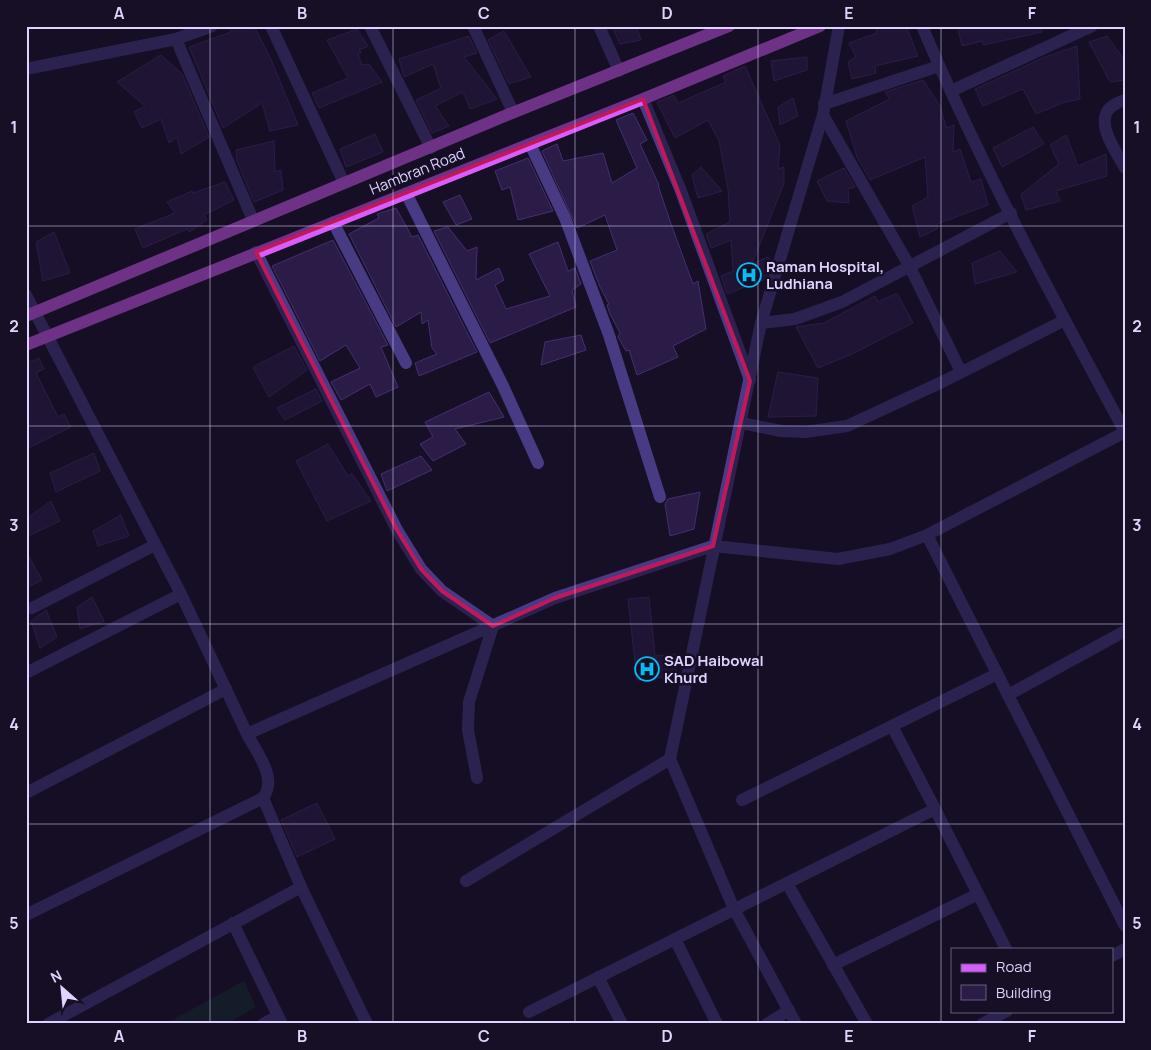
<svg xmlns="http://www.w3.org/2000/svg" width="1151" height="1050" font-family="Manrope,sans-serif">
	<rect width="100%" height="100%" fill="#160f25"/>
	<!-- green -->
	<path fill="#122c2f" d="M 244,981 L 256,1007 L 226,1024 L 165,1024 Z"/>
	<!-- building -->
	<g fill="#2a1c46" stroke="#452e72">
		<path d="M 229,26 L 254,26 L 270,57 L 298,125 L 270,131 L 262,103 L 223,128 L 189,47 L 231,32 Z"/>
		<path d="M 612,26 L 636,26 L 641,40 L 620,44 Z"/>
		<path d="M 876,26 L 906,26 L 918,56 L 875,66 L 876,73 L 852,79 L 848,62 L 856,57 L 849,43 L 877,33 Z"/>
		<path d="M 957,26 L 1042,26 L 1042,32 L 983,45 L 982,41 L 962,46 Z"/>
		<path d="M 357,29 L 368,46 L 359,50 L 361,52 L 358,54 L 362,65 L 369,64 L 382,82 L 319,108 L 312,93 L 348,78 L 327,40 Z"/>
		<path d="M 504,31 L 531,77 L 509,84 L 488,40 Z"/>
		<path d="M 469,36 L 477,53 L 464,57 L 497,99 L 470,109 L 463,92 L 435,106 L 449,126 L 432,133 L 416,100 L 441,88 L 433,64 L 404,77 L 399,59 Z"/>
		<path d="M 1107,36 L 1125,61 L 1125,80 L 1110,82 L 1089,42 Z"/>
		<path d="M 1077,46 L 1080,99 L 1065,102 L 1036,114 L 1023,89 L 983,106 L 975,89 L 1045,57 Z"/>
		<path d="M 161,55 L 182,74 L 209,137 L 181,154 L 177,137 L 169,143 L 161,119 L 142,128 L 134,112 L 145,106 L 117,82 Z"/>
		<path d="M 807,57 L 807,70 L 774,81 L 771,61 Z"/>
		<path d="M 745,66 L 780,145 L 778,169 L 784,167 L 784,183 L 752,264 L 768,257 L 770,264 L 766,279 L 727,294 L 721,276 L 733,271 L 731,240 L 711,248 L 706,234 L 730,222 L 728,189 L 719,141 L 708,120 L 675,138 L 657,102 L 674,95 L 678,103 L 726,82 L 723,76 Z"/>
		<path d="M 923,80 L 940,106 L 946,128 L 954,125 L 953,152 L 960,149 L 971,182 L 981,179 L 988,205 L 937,224 L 937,229 L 920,237 L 912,206 L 928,197 L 925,157 L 870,180 L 857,157 L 846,121 L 890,99 L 885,92 Z"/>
		<path d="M 793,98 L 798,116 L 780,125 L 778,107 Z"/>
		<path d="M 633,113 L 647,140 L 640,144 L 659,185 L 658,185 L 670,221 L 693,284 L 698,281 L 706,329 L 673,346 L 678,357 L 637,375 L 629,350 L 626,351 L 618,337 L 620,333 L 610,314 L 607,305 L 609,304 L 600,287 L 590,261 L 617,250 L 605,215 L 577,228 L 542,151 L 557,144 L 563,161 L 603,153 L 612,183 L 637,168 L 616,120 Z"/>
		<path d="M 1033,127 L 1044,144 L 1002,167 L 993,148 Z"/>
		<path d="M 375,134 L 383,152 L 346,167 L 340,149 Z"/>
		<path d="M 1066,135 L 1078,166 L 1106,154 L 1107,176 L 1056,191 L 1060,201 L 1026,210 L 1021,194 L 1059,164 L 1050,145 Z"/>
		<path d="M 274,141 L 275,172 L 281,170 L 283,190 L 254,202 L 237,161 L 236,150 Z"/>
		<path d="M 528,158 L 553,211 L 518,220 L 510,187 L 502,190 L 495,171 Z"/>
		<path d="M 701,167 L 722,191 L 698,198 L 692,175 Z"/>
		<path d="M 844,168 L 855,187 L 848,189 L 849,203 L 827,201 L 817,181 Z"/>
		<path d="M 225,182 L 234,200 L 204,215 L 207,220 L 189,232 L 187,229 L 143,248 L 135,229 L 175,213 L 167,202 L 192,191 L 193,193 Z"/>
		<path d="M 460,195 L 472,219 L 456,225 L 443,202 Z"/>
		<path d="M 396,208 L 412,237 L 418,235 L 477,352 L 419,376 L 415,363 L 437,354 L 432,348 L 428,320 L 422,324 L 421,312 L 396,327 L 349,234 L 379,218 L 377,214 Z"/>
		<path d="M 448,227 L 467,251 L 477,247 L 476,280 L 499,268 L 504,280 L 495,285 L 506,309 L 550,296 L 529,254 L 558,242 L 568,271 L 575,268 L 581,284 L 572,290 L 576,307 L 490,343 L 434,231 Z"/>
		<path d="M 54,232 L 70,273 L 43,281 L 36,242 Z"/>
		<path d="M 333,240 L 388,345 L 381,347 L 398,387 L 376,397 L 370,384 L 341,400 L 331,382 L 360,368 L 346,345 L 320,361 L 272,266 Z"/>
		<path d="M 1000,251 L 1017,272 L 975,284 L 972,263 Z"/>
		<path d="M 897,293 L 913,323 L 852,354 L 818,368 L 796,327 L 824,323 L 875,296 L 878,302 Z"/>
		<path d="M 581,335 L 586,350 L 541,365 L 545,342 Z"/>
		<path d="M 294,346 L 307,370 L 269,397 L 253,367 Z"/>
		<path d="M 26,354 L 30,362 L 39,358 L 44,369 L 36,373 L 58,417 L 64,414 L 71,427 L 26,449 Z"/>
		<path d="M 778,372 L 818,378 L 816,416 L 768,417 Z"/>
		<path d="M 316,389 L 322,401 L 285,420 L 277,408 Z"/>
		<path d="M 489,392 L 504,417 L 455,429 L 466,444 L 433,461 L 420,444 L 433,437 L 425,422 Z"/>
		<path d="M 328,444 L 348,476 L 352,474 L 371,501 L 327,521 L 296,461 Z"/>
		<path d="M 94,453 L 100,471 L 56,492 L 50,473 Z"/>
		<path d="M 421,456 L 432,470 L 387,491 L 381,474 Z"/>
		<path d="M 700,492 L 694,529 L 670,536 L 665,504 L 668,499 Z"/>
		<path d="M 51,501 L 60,521 L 26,537 L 26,519 Z"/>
		<path d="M 121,515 L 129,536 L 98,546 L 93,531 Z"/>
		<path d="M 26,551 L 42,580 L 26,588 Z"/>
		<path d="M 92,597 L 104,621 L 80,629 L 77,607 Z"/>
		<path d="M 649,597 L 655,656 L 675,654 L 677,676 L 637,680 L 628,599 Z"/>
		<path d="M 46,610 L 57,637 L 40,648 L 31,621 Z"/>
		<path d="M 317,803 L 335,839 L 297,857 L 281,820 Z"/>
	</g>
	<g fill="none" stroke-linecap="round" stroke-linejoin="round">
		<!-- minor -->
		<g stroke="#483b84" stroke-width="12">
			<path d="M 271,26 L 344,183"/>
			<path d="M 370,26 L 431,148"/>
			<path d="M 473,26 L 513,112"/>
			<path d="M 599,26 L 619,71"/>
			<path d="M 922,26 C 981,165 1053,299 1125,432"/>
			<path d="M 176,39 L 253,220"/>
			<path d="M 26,69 L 176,39 L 212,26"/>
			<path d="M 951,91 L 1092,26"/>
			<path d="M 643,99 L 681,191 L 750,380"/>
			<path d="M 1125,100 C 1086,111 1113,146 1125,168"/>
			<path d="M 824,104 L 939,66"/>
			<path d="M 823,115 L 910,267 L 961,372"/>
			<path d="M 530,144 L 565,218 L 609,335 L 660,497"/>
			<path d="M 406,193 L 503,386 L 538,463"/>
			<path d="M 333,222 L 406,363"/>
			<path d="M 256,252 L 397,530 L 421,569 L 442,591 L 493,626 L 469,702 L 468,730 L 477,778"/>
			<path d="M 26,295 L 181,594 L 247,734 L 555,598 L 713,546 L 838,559 L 890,549 L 927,535 L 1125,432"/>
			<path d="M 761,323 L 795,319 L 842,302 L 1011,213"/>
			<path d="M 742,423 L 781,431 L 805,432 L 847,426 L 942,382 L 1065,320"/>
			<path d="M 927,535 L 1125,926"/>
			<path d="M 32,608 L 155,545"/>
			<path d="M 26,673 L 181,594"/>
			<path d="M 1008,695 L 1125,631"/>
			<path d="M 892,726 L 935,809"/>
			<path d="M 247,734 C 257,753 278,778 263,798 L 301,887 L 367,1024"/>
			<path d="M 26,793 L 226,689"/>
			<path d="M 742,800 L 997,674"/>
			<path d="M 466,881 L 670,759"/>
			<path d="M 787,883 L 867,1024"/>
			<path d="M 26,915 L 263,798"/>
			<path d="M 233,923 L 282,1024"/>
			<path d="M 675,939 L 717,1024"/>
			<path d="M 1112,956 L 1125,949"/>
			<path d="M 833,965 L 978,894"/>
			<path d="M 598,977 L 622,1024"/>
			<path d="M 529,1012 L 935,809 L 1006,949"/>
			<path d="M 48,1024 L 301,887"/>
			<path d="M 263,1024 L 278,1016"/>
			<path d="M 767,1024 L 789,1010"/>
			<path d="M 796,1024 L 734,909 L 670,759 L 761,323 L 823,115 L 839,26"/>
			<path d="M 982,1024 L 1007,1011"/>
		</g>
		<!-- major -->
		<g stroke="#d85dfc" stroke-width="12">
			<path d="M 26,316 L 507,115 L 729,26"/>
			<path d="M 26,345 L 643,99 L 820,26"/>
		</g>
	</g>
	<!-- marked area -->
	<path d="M0 0H1151V1050H0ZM 643,99 L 750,381 L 713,546 L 555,598 L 493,626 L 442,591 L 421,569 L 397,530 L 256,252 Z" fill="#160f25" fill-opacity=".55" fill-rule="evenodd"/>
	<path fill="none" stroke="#c2185b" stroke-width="4" stroke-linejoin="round" d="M 643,99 L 750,381 L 713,546 L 555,598 L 493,626 L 442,591 L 421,569 L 397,530 L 256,252 Z"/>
	<!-- grid -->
	<path fill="none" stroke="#dfd4fe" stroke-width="1" stroke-opacity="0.55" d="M 210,26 L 210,1024M 393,26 L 393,1024M 575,26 L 575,1024M 758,26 L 758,1024M 941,26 L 941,1024M 26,226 L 1125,226M 26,426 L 1125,426M 26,624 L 1125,624M 26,824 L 1125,824"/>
	<!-- icons -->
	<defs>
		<g id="hospital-ring" transform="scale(1.25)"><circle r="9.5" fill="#160f25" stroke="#04befa" stroke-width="1.5"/><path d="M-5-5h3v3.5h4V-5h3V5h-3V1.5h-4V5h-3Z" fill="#04befa"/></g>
	</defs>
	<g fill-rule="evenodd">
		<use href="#hospital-ring" x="749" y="275"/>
		<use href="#hospital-ring" x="647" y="669"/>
	</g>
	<g text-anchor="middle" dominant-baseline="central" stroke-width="5" stroke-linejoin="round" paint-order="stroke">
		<!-- street labels -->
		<g font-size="15" fill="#dfd4fe" stroke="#160f25">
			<text transform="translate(417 171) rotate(-22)">Hambran Road</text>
		</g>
		<!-- poi labels -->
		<g font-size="15" font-weight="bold" fill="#dfd4fe" stroke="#160f25" text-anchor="start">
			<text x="766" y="266">Raman Hospital,<tspan x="766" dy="17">Ludhiana</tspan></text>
			<text x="664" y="660">SAD Haibowal<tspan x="664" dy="17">Khurd</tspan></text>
		</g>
	</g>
	<!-- border -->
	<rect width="1151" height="1050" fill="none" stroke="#160f25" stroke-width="55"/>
	<!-- legend -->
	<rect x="951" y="948" width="162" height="65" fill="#160f25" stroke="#665e7c"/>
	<rect x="961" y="964" width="25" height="8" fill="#d85dfc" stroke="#665e7c"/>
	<text x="996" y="972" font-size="15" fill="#dfd4fe">Road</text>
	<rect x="961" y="985" width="25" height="15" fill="#2a1c46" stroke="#665e7c"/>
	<text x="996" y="998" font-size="15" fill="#dfd4fe">Building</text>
	<!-- north arrow -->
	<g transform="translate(62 988) rotate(333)" stroke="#160f25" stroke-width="4" paint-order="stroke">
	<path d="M0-4L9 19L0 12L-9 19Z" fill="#dfd4fe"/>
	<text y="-8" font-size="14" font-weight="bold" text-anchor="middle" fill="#dfd4fe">N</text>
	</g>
	<rect x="28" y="28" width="1096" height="994" fill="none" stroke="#dfd4fe" stroke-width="2"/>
	<g font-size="16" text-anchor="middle" font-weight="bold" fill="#dfd4fe">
		<text x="119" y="19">A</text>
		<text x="302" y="19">B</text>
		<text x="484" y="19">C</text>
		<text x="667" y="19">D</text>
		<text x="849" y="19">E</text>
		<text x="1032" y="19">F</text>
		<text x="14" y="133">1</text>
		<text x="1137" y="133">1</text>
		<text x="14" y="332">2</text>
		<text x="1137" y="332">2</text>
		<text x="14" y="531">3</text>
		<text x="1137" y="531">3</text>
		<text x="14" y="730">4</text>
		<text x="1137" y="730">4</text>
		<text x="14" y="929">5</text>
		<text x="1137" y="929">5</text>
		<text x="119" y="1042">A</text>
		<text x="302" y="1042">B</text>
		<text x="484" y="1042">C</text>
		<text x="667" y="1042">D</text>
		<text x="849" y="1042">E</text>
		<text x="1032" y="1042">F</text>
	</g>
</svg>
